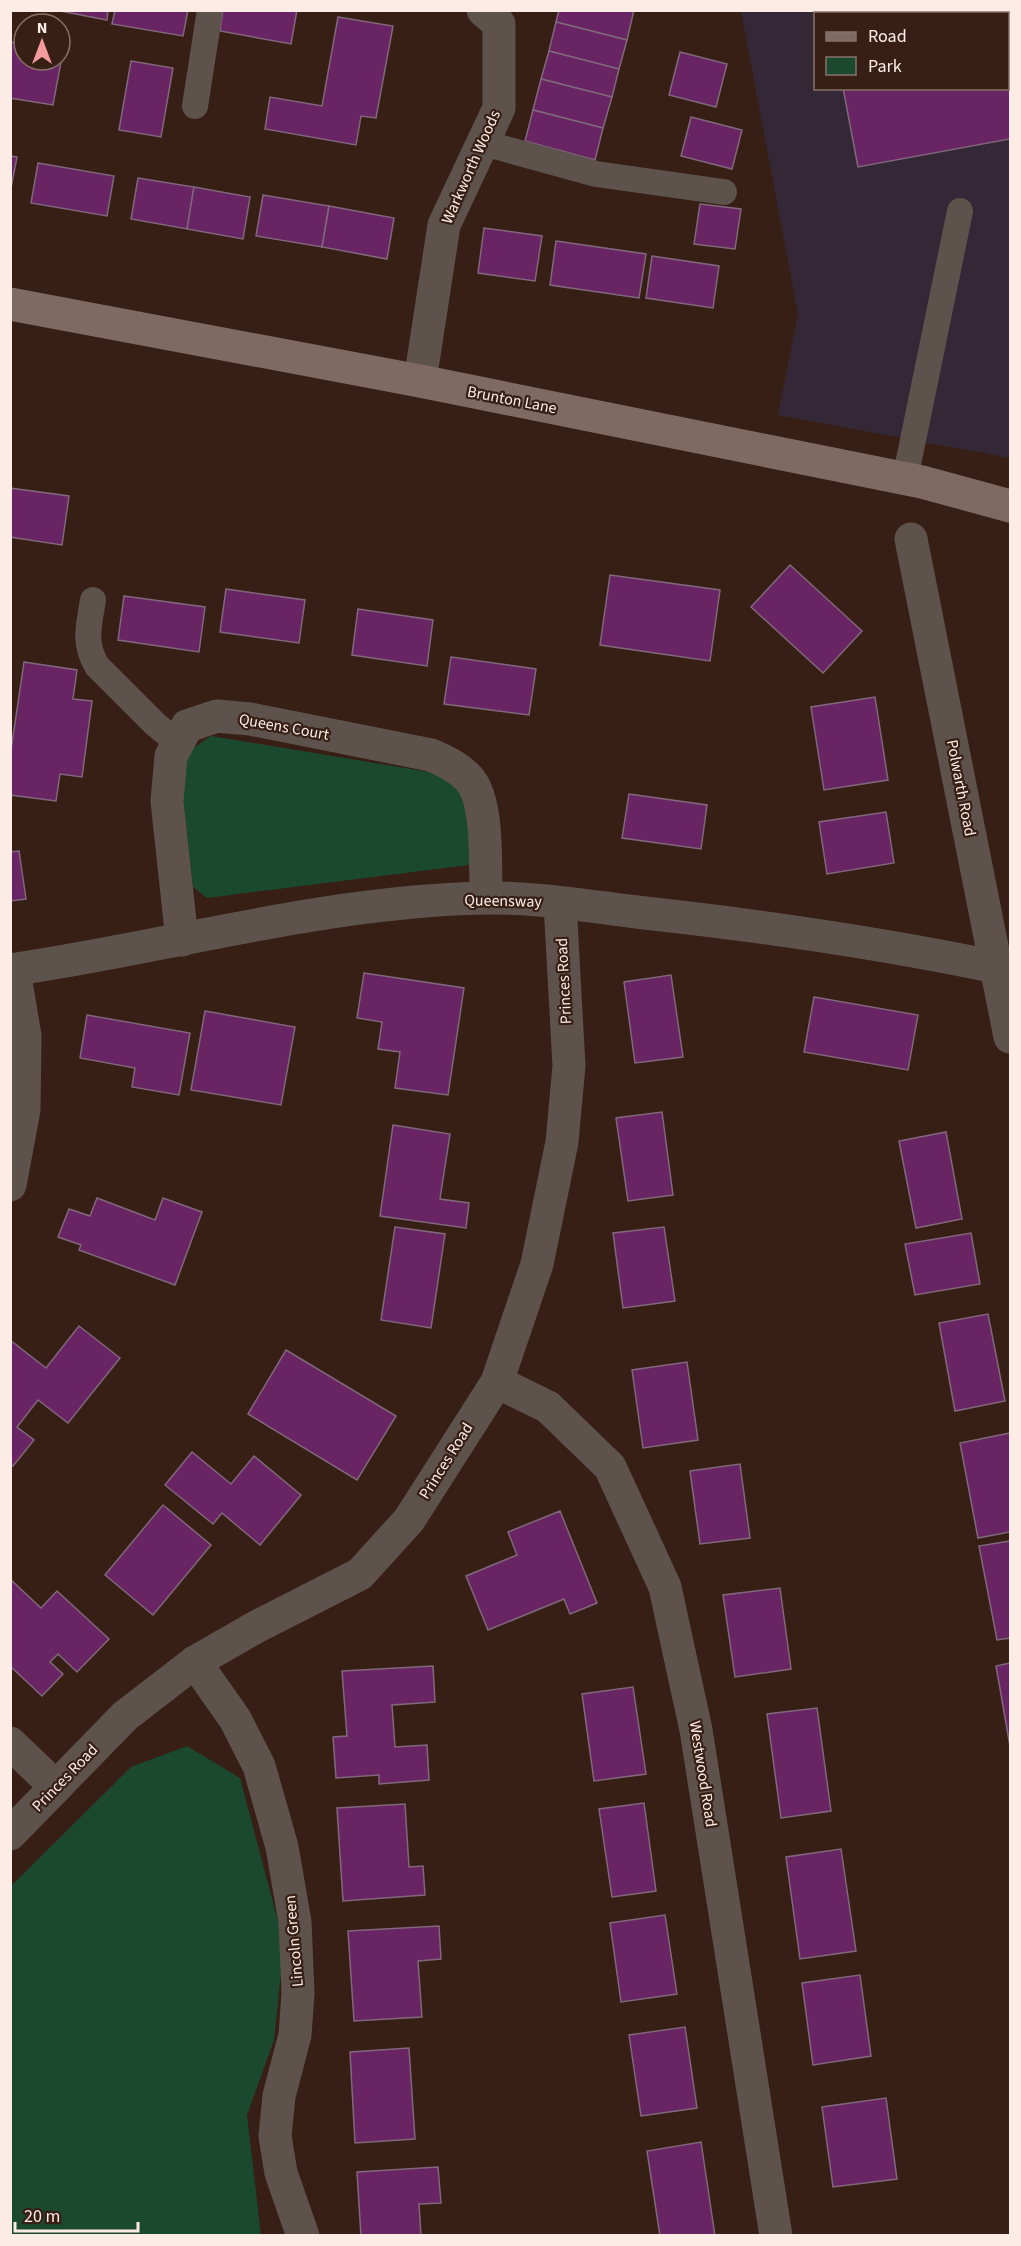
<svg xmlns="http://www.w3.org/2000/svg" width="1021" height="2246" font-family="'Source Sans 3',sans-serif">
	<rect width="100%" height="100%" fill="#371f15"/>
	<!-- commercial -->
	<path fill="#352836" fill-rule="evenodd" d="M 741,11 L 1010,11 L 1010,458 L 778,415 L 798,314 ZM 816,14 L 1008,14 L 1008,88 L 816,88 Z"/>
	<!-- green -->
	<g fill="#1a492f">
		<path d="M 211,736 L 435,773 L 465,788 L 479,810 L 469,865 L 207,898 L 193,887 L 179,758 Z"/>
		<path d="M 187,1746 L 240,1778 L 284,1944 L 274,2040 L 247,2115 L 261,2235 L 11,2236 L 11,1886 L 131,1767 Z"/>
	</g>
	<!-- building -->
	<g fill="#692463" stroke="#80687c" stroke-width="1.5">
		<path d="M 55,10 L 108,10 L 107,20 Z"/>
		<path d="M 115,10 L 188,10 L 183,36 L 112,24 Z"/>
		<path d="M 223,10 L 297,10 L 291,44 L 220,31 Z"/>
		<path d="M 559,10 L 634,10 L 627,40 L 556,22 Z"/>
		<path d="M 872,10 L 1010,10 L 1010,139 L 858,167 L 843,88 L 1008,88 L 1008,14 L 855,14 Z"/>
		<path d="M 338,17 L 393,26 L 376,118 L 361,116 L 356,145 L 265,129 L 270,97 L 322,106 Z"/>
		<path d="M 556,22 L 627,40 L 619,69 L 549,51 Z"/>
		<path d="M 10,42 L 24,44 L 24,60 L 60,60 L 60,51 L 63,51 L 53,105 L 10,98 Z"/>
		<path d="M 549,51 L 619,69 L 612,97 L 541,79 Z"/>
		<path d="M 680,52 L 727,64 L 716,107 L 669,95 Z"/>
		<path d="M 131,61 L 173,68 L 161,137 L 119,130 Z"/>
		<path d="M 541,79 L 612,97 L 603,128 L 533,110 Z"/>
		<path d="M 533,110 L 603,128 L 595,160 L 525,141 Z"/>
		<path d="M 691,117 L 742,130 L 732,169 L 681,156 Z"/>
		<path d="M 10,156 L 17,157 L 10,193 Z"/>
		<path d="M 38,163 L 114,176 L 107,216 L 31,203 Z"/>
		<path d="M 138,178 L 194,187 L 187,229 L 131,219 Z"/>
		<path d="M 194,187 L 250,197 L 243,239 L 187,229 Z"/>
		<path d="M 263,195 L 329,206 L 322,247 L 256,236 Z"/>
		<path d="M 700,204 L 741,209 L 735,249 L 694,244 Z"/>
		<path d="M 329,206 L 394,218 L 387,259 L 322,247 Z"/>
		<path d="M 484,228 L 542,236 L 535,281 L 478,273 Z"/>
		<path d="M 556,241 L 646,254 L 639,298 L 550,285 Z"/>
		<path d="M 652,256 L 719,266 L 713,308 L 646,298 Z"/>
		<path d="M 10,488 L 69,496 L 62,545 L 10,537 Z"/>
		<path d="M 790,565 L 862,631 L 823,673 L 751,607 Z"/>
		<path d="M 610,575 L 720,590 L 710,661 L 600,645 Z"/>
		<path d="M 226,589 L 305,600 L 299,643 L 220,632 Z"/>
		<path d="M 124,596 L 205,607 L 199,652 L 118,640 Z"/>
		<path d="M 358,609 L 433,620 L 427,666 L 352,655 Z"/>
		<path d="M 451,657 L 536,669 L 529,715 L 444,704 Z"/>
		<path d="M 24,662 L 77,670 L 73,699 L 92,701 L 82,777 L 60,774 L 56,801 L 10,795 L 10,757 Z"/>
		<path d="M 875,697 L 888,780 L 824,790 L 811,707 Z"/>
		<path d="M 629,794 L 707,805 L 701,849 L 622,838 Z"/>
		<path d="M 886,812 L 894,863 L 827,874 L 819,822 Z"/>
		<path d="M 19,851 L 26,899 L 10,901 L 10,852 Z"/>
		<path d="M 364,973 L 464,988 L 448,1095 L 395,1088 L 400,1052 L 378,1049 L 382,1022 L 357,1018 Z"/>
		<path d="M 671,975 L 683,1057 L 635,1063 L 624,982 Z"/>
		<path d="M 814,997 L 918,1015 L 908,1070 L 804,1052 Z"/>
		<path d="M 205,1011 L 295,1027 L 281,1105 L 191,1090 Z"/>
		<path d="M 87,1015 L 190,1033 L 179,1095 L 132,1087 L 135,1068 L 80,1058 Z"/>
		<path d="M 662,1112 L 673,1195 L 628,1201 L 616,1118 Z"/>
		<path d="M 393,1125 L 450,1134 L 440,1199 L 469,1203 L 466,1228 L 380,1216 Z"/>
		<path d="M 946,1132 L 962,1219 L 916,1228 L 899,1141 Z"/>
		<path d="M 97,1198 L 155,1220 L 163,1198 L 202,1212 L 175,1285 L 79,1250 L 81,1245 L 58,1237 L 69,1209 L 90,1216 Z"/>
		<path d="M 395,1227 L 445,1234 L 431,1328 L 381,1320 Z"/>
		<path d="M 664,1227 L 675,1301 L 623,1308 L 613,1233 Z"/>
		<path d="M 971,1233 L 980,1284 L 915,1295 L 905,1244 Z"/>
		<path d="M 988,1314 L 1005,1401 L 955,1411 L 939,1323 Z"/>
		<path d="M 79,1326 L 120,1358 L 68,1423 L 38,1400 L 17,1427 L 34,1440 L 13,1466 L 10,1464 L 10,1340 L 46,1368 Z"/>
		<path d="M 286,1350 L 396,1416 L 357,1480 L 248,1414 Z"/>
		<path d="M 687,1362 L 698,1440 L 643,1448 L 632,1370 Z"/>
		<path d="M 1010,1433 L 1010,1532 L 978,1538 L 960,1443 Z"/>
		<path d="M 192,1452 L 231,1484 L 254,1456 L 301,1495 L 260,1545 L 222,1513 L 213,1524 L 165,1485 Z"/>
		<path d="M 740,1464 L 750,1538 L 700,1544 L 690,1471 Z"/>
		<path d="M 163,1505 L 211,1545 L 153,1615 L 105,1575 Z"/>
		<path d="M 560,1511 L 597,1603 L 570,1614 L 564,1599 L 488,1630 L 466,1576 L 517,1555 L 508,1532 Z"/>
		<path d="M 1010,1541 L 1010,1638 L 997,1640 L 979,1546 Z"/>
		<path d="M 10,1579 L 41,1608 L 57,1591 L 109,1639 L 77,1672 L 58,1654 L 50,1662 L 63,1674 L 42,1696 L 10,1666 Z"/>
		<path d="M 780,1588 L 791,1669 L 735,1677 L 723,1595 Z"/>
		<path d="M 1010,1663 L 1010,1746 L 996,1666 Z"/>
		<path d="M 433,1666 L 435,1702 L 392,1705 L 395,1747 L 427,1745 L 429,1780 L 379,1784 L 379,1775 L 336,1778 L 333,1737 L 347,1736 L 342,1671 Z"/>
		<path d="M 633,1687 L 646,1774 L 594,1781 L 582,1694 Z"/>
		<path d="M 817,1708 L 831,1811 L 781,1818 L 767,1714 Z"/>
		<path d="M 644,1803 L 656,1891 L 612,1897 L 599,1809 Z"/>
		<path d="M 405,1804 L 409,1867 L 423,1866 L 425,1895 L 343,1901 L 337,1808 Z"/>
		<path d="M 841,1849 L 856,1951 L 800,1959 L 786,1857 Z"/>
		<path d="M 665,1915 L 677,1994 L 621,2002 L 610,1923 Z"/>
		<path d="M 439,1926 L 441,1959 L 418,1961 L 422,2017 L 354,2021 L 348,1931 Z"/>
		<path d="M 860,1975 L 871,2056 L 813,2065 L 802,1983 Z"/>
		<path d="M 685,2027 L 697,2108 L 641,2116 L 629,2035 Z"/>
		<path d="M 409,2048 L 415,2139 L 355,2143 L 350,2052 Z"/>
		<path d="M 886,2098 L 897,2179 L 833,2187 L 822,2107 Z"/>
		<path d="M 701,2142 L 715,2236 L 660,2236 L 647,2151 Z"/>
		<path d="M 438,2167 L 441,2203 L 419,2204 L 421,2236 L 361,2236 L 357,2172 Z"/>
	</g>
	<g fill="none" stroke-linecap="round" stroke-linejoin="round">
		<!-- lane -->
		<g stroke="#5e524d" stroke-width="26">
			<path d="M 195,106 L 210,10"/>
			<path d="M 484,143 L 596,174 L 724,192"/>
			<path d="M 905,479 L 960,211"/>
			<path d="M 93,600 C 89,626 83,642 97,666 L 155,724 L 178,743"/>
		</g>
		<!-- street -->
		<g stroke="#5e524d" stroke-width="33">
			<path d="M 420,381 L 444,225 L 499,108 L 499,24 L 483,10"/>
			<path d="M 911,539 L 1010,1037"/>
			<path d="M 182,940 L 167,801 L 171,756 L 187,726 L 217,716 L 250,719 L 431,755 C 445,761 460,768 470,780 C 489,803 485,868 486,898"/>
			<path d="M 10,970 C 168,947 325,901 485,898 C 538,897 592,907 645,913 C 763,926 880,943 996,967"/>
			<path d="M 10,1185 L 24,1110 L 25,1036 L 14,970"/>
			<path d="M 497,1382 L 548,1407 L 610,1467 L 665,1587 L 696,1730 L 776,2236"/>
			<path d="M 195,1662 L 235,1719 L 259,1766 L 282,1847 L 295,1922 L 298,1993 L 295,2035 L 279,2096 L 275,2136 L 281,2173 L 303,2236"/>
			<path d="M 10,1743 L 56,1787"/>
			<path d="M 10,1834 L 125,1716 L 195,1662 L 256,1627 L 360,1574 L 409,1520 L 497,1382 L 537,1264 L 562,1142 L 569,1066 L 560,903"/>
		</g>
		<!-- secondary -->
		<path stroke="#7e6a62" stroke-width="33" d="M 10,304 L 420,381 L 922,482 L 1010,506"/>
	</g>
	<g text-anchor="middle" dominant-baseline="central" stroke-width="4.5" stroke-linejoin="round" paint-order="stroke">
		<!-- street labels -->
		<g font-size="16" fill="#fdece5" stroke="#371f15">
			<text transform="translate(471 167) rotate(-66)">Warkworth Woods</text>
			<text transform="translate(512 400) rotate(11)">Brunton Lane</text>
			<text transform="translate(284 727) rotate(10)">Queens Court</text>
			<text transform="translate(961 788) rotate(79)">Polwarth Road</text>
			<text transform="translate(503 901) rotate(1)">Queensway</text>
			<text transform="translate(564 981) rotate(-93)">Princes Road</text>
			<text transform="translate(446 1461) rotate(-58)">Princes Road</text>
			<text transform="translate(703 1774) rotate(81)">Westwood Road</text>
			<text transform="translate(65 1778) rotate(-46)">Princes Road</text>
			<text transform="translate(294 1941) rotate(-95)">Lincoln Green</text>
		</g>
	</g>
	<!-- border -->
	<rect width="1021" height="2246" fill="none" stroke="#fdece5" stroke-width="24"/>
	<!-- legend -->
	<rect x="814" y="12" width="195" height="78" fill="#371f15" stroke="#867168" stroke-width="1.5"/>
	<rect x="826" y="32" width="30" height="9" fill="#7e6a62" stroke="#867168" stroke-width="1.5"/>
	<text x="868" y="42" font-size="18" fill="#fdece5">Road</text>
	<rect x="826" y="57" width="30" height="18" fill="#1a492f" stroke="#867168" stroke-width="1.5"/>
	<text x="868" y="72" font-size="18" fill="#fdece5">Park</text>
	<!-- north arrow -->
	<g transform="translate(42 42)"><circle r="28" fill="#371f15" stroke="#867168" stroke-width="1.5"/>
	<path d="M0-4.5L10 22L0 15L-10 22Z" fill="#f59b9d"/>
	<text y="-9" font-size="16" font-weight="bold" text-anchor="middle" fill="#fdece5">N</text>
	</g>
	<!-- scale -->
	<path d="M15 2222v9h123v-9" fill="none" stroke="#fdece5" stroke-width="3"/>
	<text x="24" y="2222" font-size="18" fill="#fdece5" stroke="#371f15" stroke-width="4.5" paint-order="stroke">20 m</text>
</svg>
